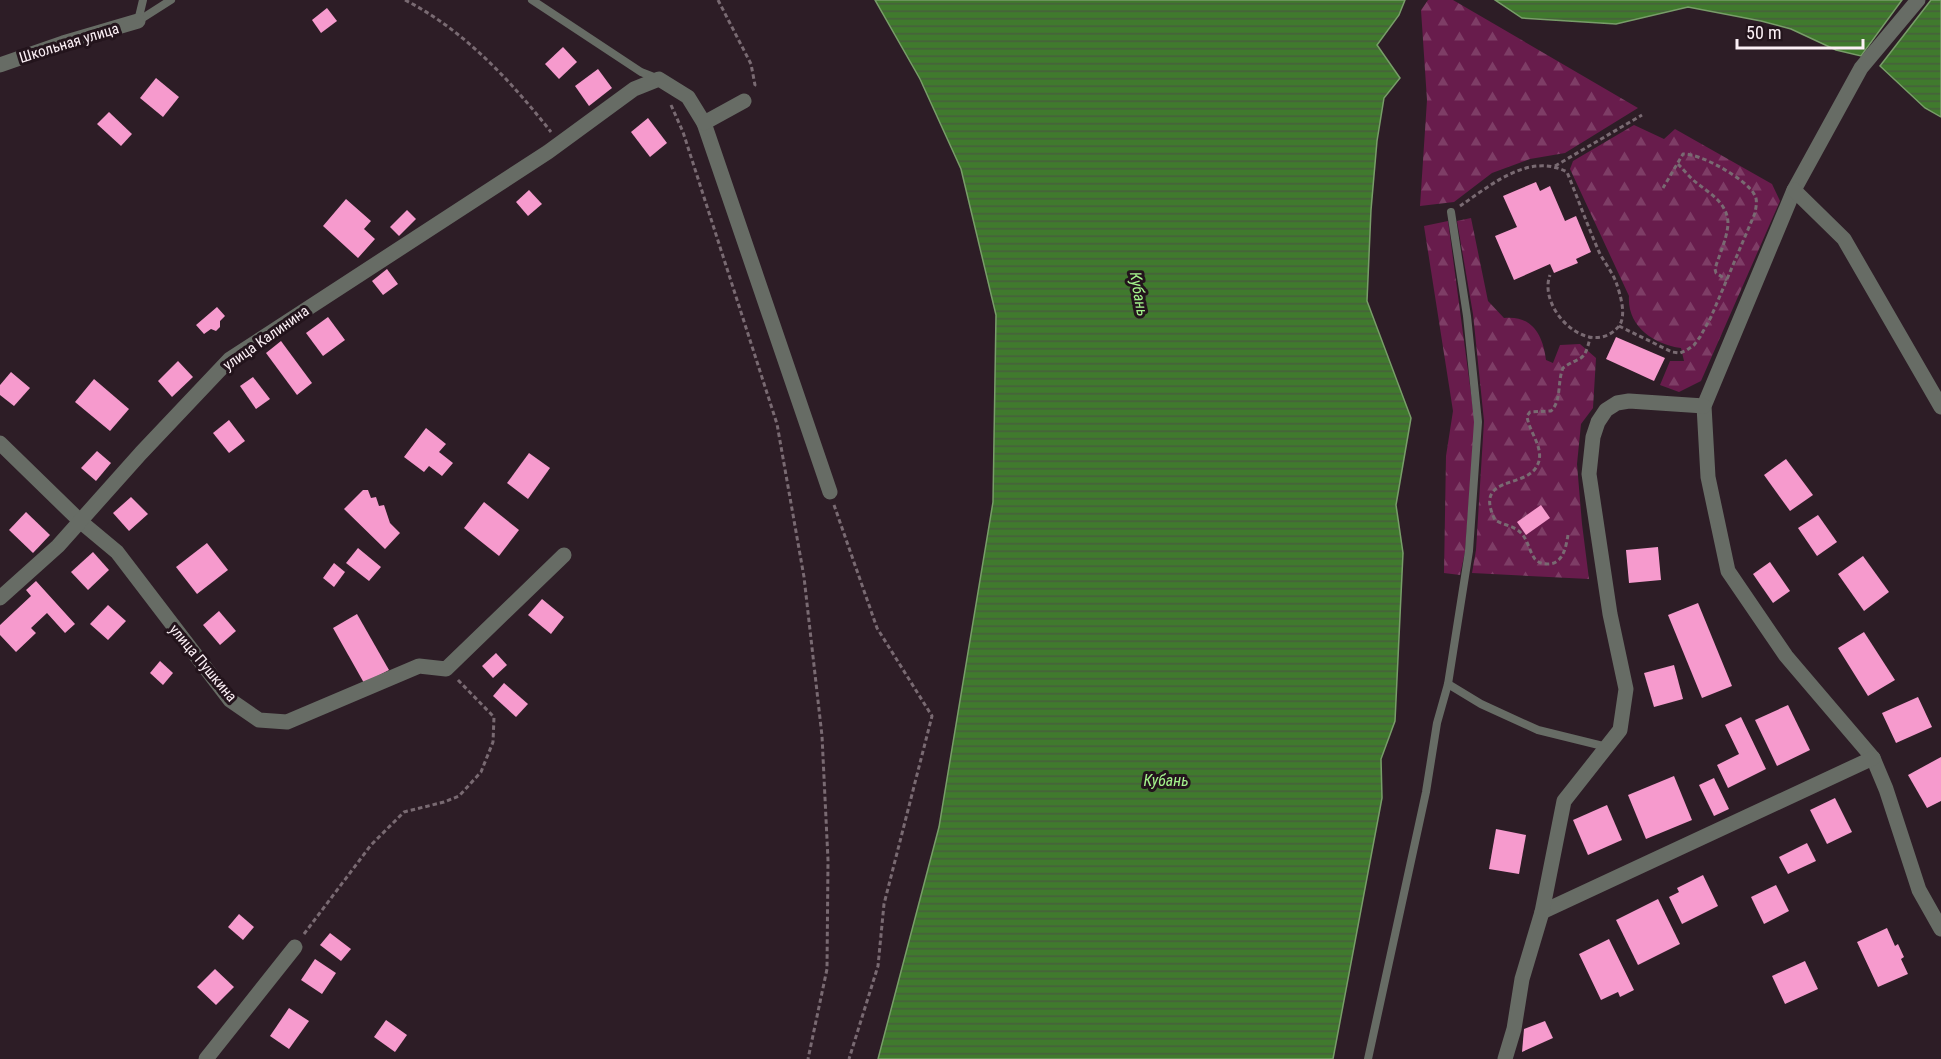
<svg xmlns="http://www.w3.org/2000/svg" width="1941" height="1059" font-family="'Roboto Condensed',sans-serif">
	<defs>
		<pattern id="forest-firs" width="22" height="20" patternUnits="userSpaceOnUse" patternTransform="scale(1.5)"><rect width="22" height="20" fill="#681c4c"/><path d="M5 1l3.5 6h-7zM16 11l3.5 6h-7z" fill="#7e3d66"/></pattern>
		<pattern id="water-rules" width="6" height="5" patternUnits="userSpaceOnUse" patternTransform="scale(1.5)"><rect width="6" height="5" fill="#407a2d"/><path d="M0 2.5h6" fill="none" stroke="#475e3d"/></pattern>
	</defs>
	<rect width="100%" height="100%" fill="#2d1d26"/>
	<!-- forest -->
	<g fill="url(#forest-firs)">
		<path d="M 1428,0 L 1453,0 L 1638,108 L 1565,153 L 1530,159 L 1492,173 L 1454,202 L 1420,206 L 1427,100 L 1421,10 Z"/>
		<path d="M 1634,125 L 1664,139 L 1675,129 L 1772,184 L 1780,201 L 1701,381 L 1679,392 L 1660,385 L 1670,361 L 1684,361 L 1681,348 C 1653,344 1627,326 1629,296 L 1570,169 L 1573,161 Z"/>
		<path d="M 1471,218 L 1488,301 L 1504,318 C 1532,315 1543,335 1546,360 L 1553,363 L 1560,345 L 1580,344 L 1596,358 L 1593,408 L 1581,424 L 1577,464 L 1582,524 L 1589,579 L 1472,573 L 1476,550 L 1484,421 L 1473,314 L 1457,221 Z"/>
		<path d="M 1448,221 L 1475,423 L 1465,552 L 1460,575 L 1444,573 L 1446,456 L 1453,411 L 1424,226 Z"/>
	</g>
	<!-- water -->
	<g fill="url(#water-rules)" stroke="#789d69" stroke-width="1.5">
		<path d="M 875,0 L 1405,0 L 1399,15 L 1377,45 L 1400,78 L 1384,98 L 1377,141 L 1371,210 L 1367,301 L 1411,418 L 1396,505 L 1403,553 L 1395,721 L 1381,759 L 1382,798 L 1333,1059 L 878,1059 L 939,827 L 993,502 L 996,315 L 961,169 L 920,79 Z"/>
		<path d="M 1495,0 L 1902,0 L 1861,56 L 1836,50 L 1791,29 L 1761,21 L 1688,7 L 1616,24 L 1522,18 Z"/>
		<path d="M 1931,0 L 1941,0 L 1941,117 L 1925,108 L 1880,66 Z"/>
	</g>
	<!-- building -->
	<g fill="#f69acd">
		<path d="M 327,8 L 337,21 L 321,33 L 312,20 Z"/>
		<path d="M 563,47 L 577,62 L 559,79 L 545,64 Z"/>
		<path d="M 598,69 L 612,88 L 589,106 L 575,86 Z"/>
		<path d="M 156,78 L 179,97 L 163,117 L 140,98 Z"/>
		<path d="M 109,112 L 132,134 L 121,146 L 97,124 Z"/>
		<path d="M 648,118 L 667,143 L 650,157 L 631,132 Z"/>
		<path d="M 1536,182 L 1540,191 L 1550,186 L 1565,221 L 1576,216 L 1591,252 L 1576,259 L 1578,263 L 1554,273 L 1550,264 L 1514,280 L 1495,236 L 1517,227 L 1503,196 Z"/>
		<path d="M 529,190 L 542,204 L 528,216 L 516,202 Z"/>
		<path d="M 346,199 L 371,221 L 364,229 L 375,239 L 358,258 L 323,226 Z"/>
		<path d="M 407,210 L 416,219 L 399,236 L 390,227 Z"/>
		<path d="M 387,269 L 398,284 L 383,295 L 372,281 Z"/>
		<path d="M 217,307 L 225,316 L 220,321 L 220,327 L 216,331 L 211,329 L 204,334 L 196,325 Z"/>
		<path d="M 328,317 L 345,340 L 323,356 L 306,333 Z"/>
		<path d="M 1616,337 L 1665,358 L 1654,381 L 1606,359 Z"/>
		<path d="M 281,341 L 312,383 L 297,395 L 266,353 Z"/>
		<path d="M 178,361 L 193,377 L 172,397 L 158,381 Z"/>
		<path d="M 11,372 L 30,388 L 14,406 L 0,395 L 0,385 Z"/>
		<path d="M 253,377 L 270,399 L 256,409 L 240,386 Z"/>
		<path d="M 94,379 L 129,409 L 110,431 L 75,402 Z"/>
		<path d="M 229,420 L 245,441 L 229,453 L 213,433 Z"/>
		<path d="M 426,428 L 446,444 L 439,452 L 453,463 L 442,476 L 429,466 L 424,472 L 404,457 Z"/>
		<path d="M 97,451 L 111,463 L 96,481 L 81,468 Z"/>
		<path d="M 529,453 L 550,468 L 528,499 L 507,483 Z"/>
		<path d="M 1786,459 L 1813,495 L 1790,511 L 1764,475 Z"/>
		<path d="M 363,490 L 368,490 L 371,498 L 376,497 L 379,506 L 384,505 L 390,523 L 400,533 L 385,549 L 344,509 Z"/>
		<path d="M 131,497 L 148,514 L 129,531 L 113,513 Z"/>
		<path d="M 484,502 L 519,530 L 499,556 L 464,528 Z"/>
		<path d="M 1541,505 L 1550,518 L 1526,535 L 1517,522 Z"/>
		<path d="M 26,512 L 50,535 L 33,553 L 9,530 Z"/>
		<path d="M 1818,515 L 1837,542 L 1817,556 L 1798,528 Z"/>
		<path d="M 207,543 L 228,570 L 197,594 L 176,567 Z"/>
		<path d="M 1658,547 L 1661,580 L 1629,583 L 1626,550 Z"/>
		<path d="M 358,548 L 381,567 L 369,581 L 346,563 Z"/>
		<path d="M 93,552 L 109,570 L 88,590 L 71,572 Z"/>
		<path d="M 1863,556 L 1889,592 L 1864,611 L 1838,574 Z"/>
		<path d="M 1770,562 L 1790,591 L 1773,603 L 1753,574 Z"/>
		<path d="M 334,563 L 345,572 L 334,587 L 323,578 Z"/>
		<path d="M 36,581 L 75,624 L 65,633 L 47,613 L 31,628 L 36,633 L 16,652 L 0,635 L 0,625 L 31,596 L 26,590 Z"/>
		<path d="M 542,599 L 564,617 L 551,634 L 528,615 Z"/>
		<path d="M 1698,603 L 1732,686 L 1702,698 L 1668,615 Z"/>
		<path d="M 108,605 L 126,621 L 108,640 L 90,624 Z"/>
		<path d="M 219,611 L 236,631 L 220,645 L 203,625 Z"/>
		<path d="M 357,614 L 389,670 L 364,683 L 333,628 Z"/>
		<path d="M 1864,632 L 1895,680 L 1868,696 L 1838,648 Z"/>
		<path d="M 496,653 L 507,665 L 493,678 L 482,666 Z"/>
		<path d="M 160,661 L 173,673 L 163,685 L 150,673 Z"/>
		<path d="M 1674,665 L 1683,699 L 1654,707 L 1644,673 Z"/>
		<path d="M 504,683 L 528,704 L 516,717 L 493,696 Z"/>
		<path d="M 1918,697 L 1932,727 L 1896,743 L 1882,713 Z"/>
		<path d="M 1788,705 L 1810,750 L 1777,766 L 1755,720 Z"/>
		<path d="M 1741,717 L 1766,769 L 1728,788 L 1717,765 L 1739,754 L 1725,725 Z"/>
		<path d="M 1941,757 L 1941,801 L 1927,808 L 1908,775 Z"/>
		<path d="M 1674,776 L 1692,820 L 1646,839 L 1628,795 Z"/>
		<path d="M 1714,778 L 1729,809 L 1714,816 L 1699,785 Z"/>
		<path d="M 1835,798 L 1852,832 L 1827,844 L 1810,810 Z"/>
		<path d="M 1607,805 L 1622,840 L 1588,855 L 1573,820 Z"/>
		<path d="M 1496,829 L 1526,835 L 1519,874 L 1489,869 Z"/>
		<path d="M 1807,843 L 1816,861 L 1788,874 L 1779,857 Z"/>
		<path d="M 1703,875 L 1718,906 L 1682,924 L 1669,897 L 1679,892 L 1677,888 Z"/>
		<path d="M 1776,885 L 1789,911 L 1764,924 L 1751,897 Z"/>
		<path d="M 1658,899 L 1680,944 L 1638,965 L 1616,920 Z"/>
		<path d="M 239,914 L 254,927 L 243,940 L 228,927 Z"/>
		<path d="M 1887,928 L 1895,946 L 1898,944 L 1904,957 L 1901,959 L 1908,974 L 1878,987 L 1857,942 Z"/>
		<path d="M 330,933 L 351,949 L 341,961 L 320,945 Z"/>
		<path d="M 1609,939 L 1634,990 L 1620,997 L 1618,992 L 1601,1000 L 1579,954 Z"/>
		<path d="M 315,959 L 336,973 L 322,994 L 301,980 Z"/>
		<path d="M 1805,961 L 1818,989 L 1785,1004 L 1772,976 Z"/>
		<path d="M 215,969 L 234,987 L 216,1005 L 197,987 Z"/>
		<path d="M 289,1008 L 309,1021 L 289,1049 L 270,1036 Z"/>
		<path d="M 386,1020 L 407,1035 L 395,1052 L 374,1037 Z"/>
		<path d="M 1545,1021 L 1553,1038 L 1522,1052 L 1524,1029 Z"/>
	</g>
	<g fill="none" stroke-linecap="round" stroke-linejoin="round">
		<!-- path -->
		<g stroke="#796a72" stroke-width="3" stroke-dasharray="4.5 3" stroke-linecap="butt">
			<path d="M 405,0 C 464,30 511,81 551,132"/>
			<path d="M 718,0 L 751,64 L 755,85 L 753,88"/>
			<path d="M 671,105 L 683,132 L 777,424 L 804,577 L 822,736 L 828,860 L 827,969 L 808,1059"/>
			<path d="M 1678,164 C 1684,170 1690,178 1698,184 C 1711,194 1728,204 1728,224 C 1727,239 1719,255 1715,269 L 1716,273 L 1727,280"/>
			<path d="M 1555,166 L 1642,115"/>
			<path d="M 1460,206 C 1491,185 1529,152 1567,172 C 1578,199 1588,227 1600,254 C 1605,263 1612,272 1616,282 C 1620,294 1627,315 1619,326 C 1590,361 1537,309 1550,275"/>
			<path d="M 1619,326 L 1672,352 L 1680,353 L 1687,350 L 1694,345 L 1700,337 L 1711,317 L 1755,213 C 1756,207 1758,199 1754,194 C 1746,179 1700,153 1683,154 L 1663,188"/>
			<path d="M 834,505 L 877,628 L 932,716 L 884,904 L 878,966 L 849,1059"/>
			<path d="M 1568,535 C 1566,547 1563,564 1548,564 C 1542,564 1539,563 1535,559 C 1529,551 1528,540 1521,533 C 1515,526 1503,525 1495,520 C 1473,475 1525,489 1537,466 C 1546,449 1529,433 1527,416 L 1530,412 L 1551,411 C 1562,400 1557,382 1563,368 C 1581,355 1584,364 1590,338"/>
			<path d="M 304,934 L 371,845 L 404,812 L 444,802 L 459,796 L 481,772 L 493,742 L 494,717 L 457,679"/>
		</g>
		<!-- lane -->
		<g stroke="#676c65" stroke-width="8">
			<path d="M 532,0 L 641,72 L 659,79"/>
			<path d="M 138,21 L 171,0"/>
			<path d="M 138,21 L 143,0"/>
			<path d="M 1448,684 L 1481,704 L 1538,730 L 1607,747"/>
			<path d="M 1368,1059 L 1426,792 L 1437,723 L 1448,684 L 1469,551 L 1478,422 L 1467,316 L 1451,212"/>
		</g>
		<!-- street -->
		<g stroke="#676c65" stroke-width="15">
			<path d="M 1918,0 L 1861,68 L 1794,190 L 1704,406 L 1708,477 L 1728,571 L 1786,656 L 1873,758 L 1886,789 L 1919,890 L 1941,929"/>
			<path d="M 0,65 L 63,43 L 138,21"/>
			<path d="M 704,123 L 830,492"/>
			<path d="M 1794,190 L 1844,239 L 1941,407"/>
			<path d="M 0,443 L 81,522 L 117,552 L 230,700 L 259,720 L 287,722 L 419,666 L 446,669 L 564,555"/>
			<path d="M 0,598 L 58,546 L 141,453 L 230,359 L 548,152 L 634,89 L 659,79 L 688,97 L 704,123 L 744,101"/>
			<path d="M 1542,912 L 1873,758"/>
			<path d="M 206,1059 L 295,947"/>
			<path d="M 1505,1059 L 1514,1029 L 1522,979 L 1542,912 L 1564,801 L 1620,730 L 1626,689 L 1610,614 L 1589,474 L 1593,437 L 1598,422 L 1606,410 L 1617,403 L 1629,401 L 1704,406"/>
		</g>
	</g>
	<g text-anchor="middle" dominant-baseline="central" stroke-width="6" stroke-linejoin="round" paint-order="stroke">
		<!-- street labels -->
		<g font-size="15" fill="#fcf0f6" stroke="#23141c">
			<text transform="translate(69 43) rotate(-17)">Школьная улица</text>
			<text transform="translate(266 338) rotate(-35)">улица Калинина</text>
			<text transform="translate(203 663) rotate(50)">улица Пушкина</text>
		</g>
		<!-- water labels -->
		<g font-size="16" font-style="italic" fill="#a4f38c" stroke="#23141c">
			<text transform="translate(1139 294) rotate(80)">Кубань</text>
			<text x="1166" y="780">Кубань</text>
		</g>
	</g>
	<!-- scale -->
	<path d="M1737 39v9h126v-9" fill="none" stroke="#fcf0f6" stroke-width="3"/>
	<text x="1746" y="39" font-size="18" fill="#fcf0f6" stroke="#23141c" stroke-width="4.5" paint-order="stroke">50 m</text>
</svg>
